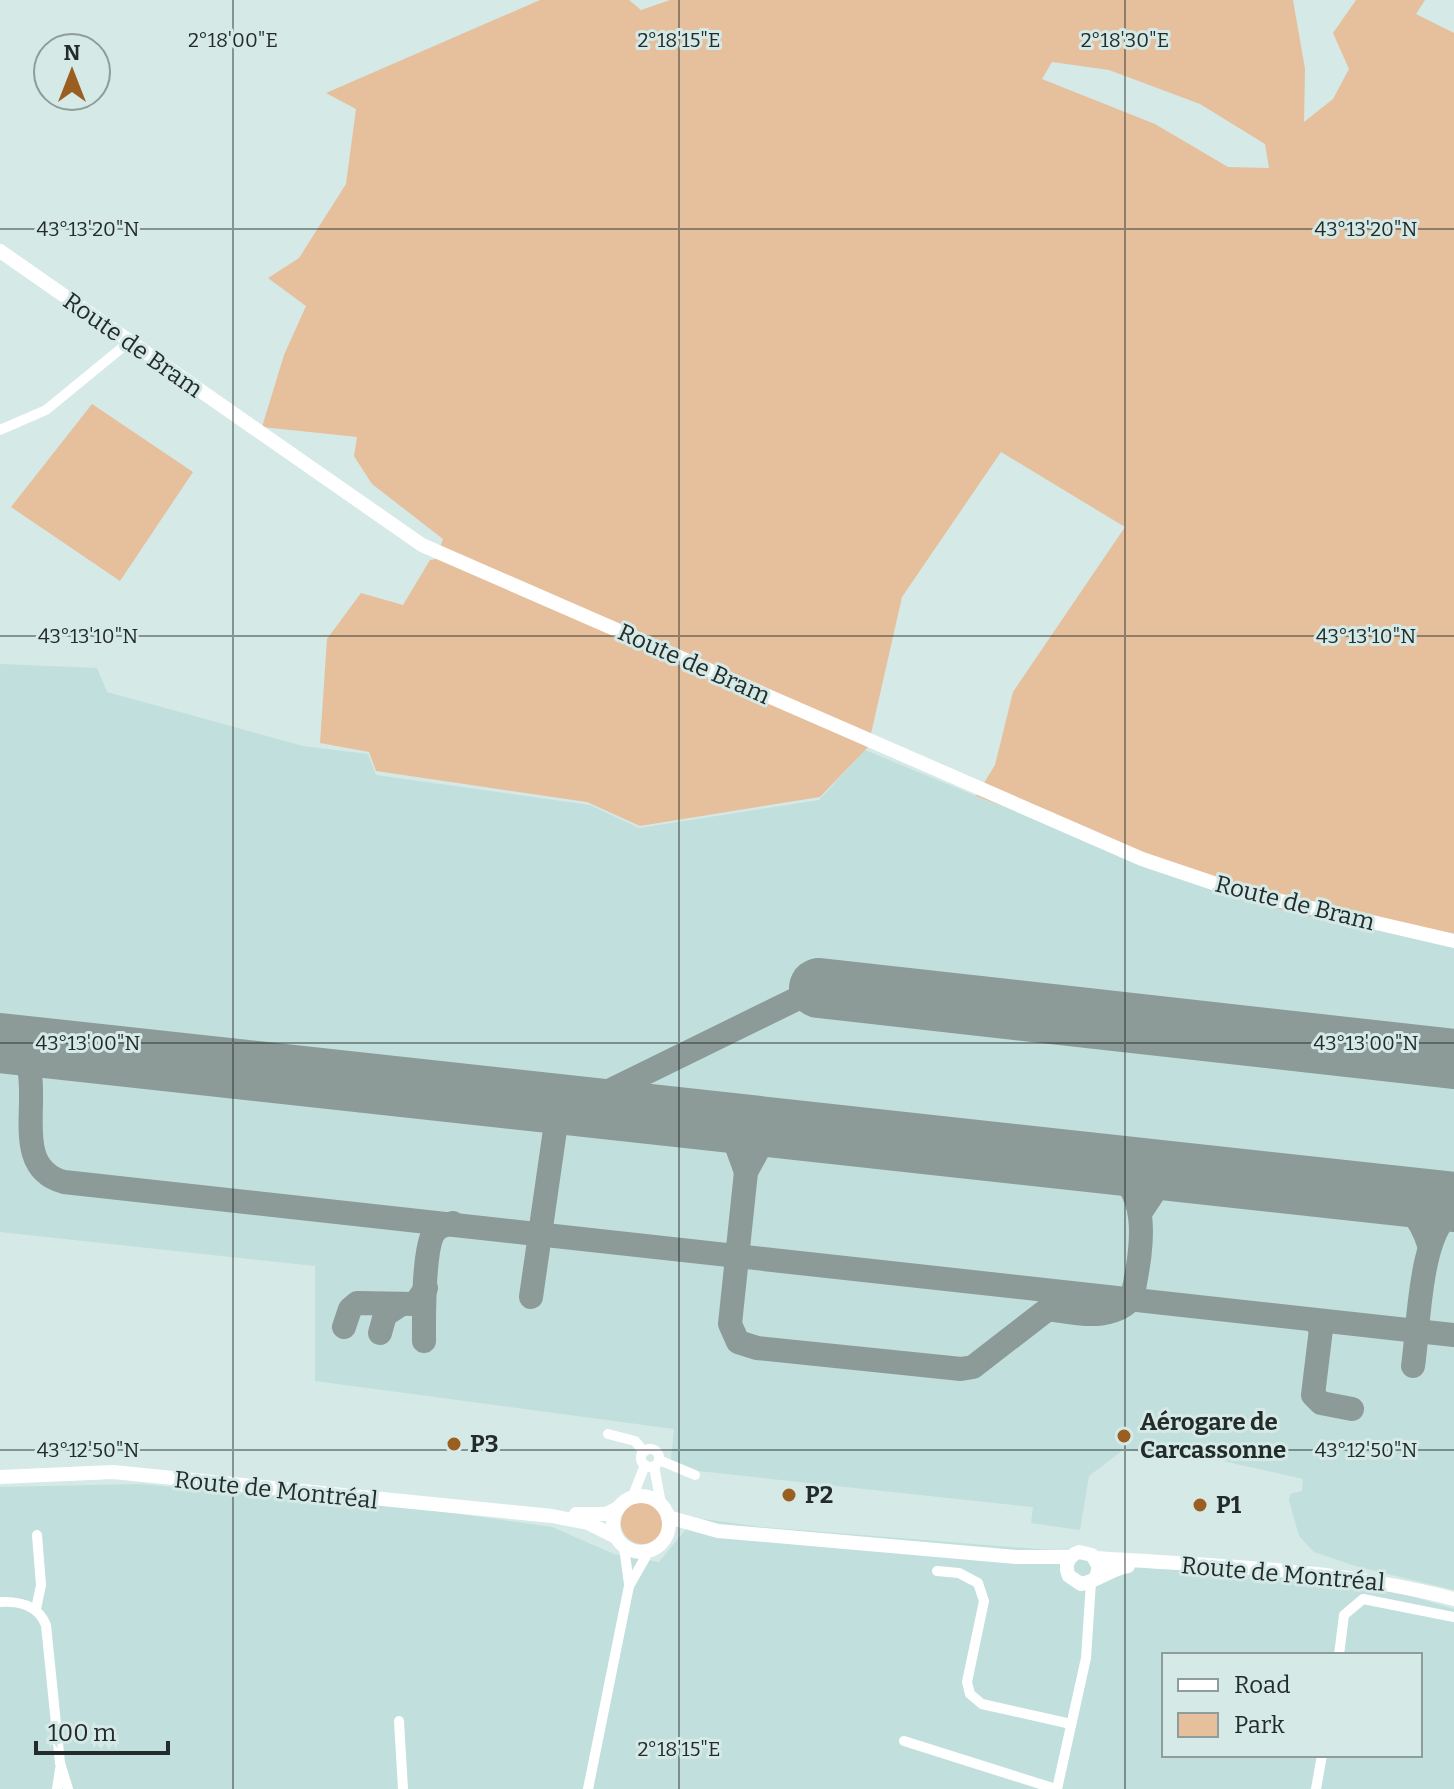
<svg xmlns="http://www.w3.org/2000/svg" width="1454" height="1789" font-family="Bitter,serif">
	<rect width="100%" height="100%" fill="#d5e9e6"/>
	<!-- built -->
	<g fill="#c1dfdc" fill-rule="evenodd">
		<path d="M 0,664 L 97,668 L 107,692 L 303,746 L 368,754 L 376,775 L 590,805 L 639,828 L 819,800 L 865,750 L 976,796 L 1285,911 L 1454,946 L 1454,1590 L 1355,1566 L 1314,1552 L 1299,1536 L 1289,1500 L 1290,1494 L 1302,1491 L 1303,1479 L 1223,1461 L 1123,1450 L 1089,1476 L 1080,1530 L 1031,1523 L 1033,1507 L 670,1468 L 674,1429 L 315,1381 L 315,1266 L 0,1232 Z"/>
		<path d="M 140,1484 L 438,1511 L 552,1527 L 614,1554 L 659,1562 L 695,1518 L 761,1527 L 1038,1549 L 1309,1565 L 1454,1609 L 1454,1789 L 0,1789 L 0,1487 ZM 1164,1655 L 1420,1655 L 1420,1755 L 1164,1755 Z"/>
	</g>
	<!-- green -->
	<g fill="#e6bf9d" fill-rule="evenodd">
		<path d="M 540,0 L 629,0 L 641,10 L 670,0 L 1293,0 L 1305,69 L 1304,122 L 1333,99 L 1349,69 L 1333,33 L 1356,0 L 1425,0 L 1416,14 L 1454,33 L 1454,946 L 1285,911 L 976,796 L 995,765 L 1013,692 L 1125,527 L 1001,452 L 902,597 L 868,747 L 820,797 L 640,826 L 587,802 L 376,771 L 369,752 L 320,743 L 327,639 L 361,593 L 403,605 L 430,560 L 436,559 L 443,539 L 372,484 L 354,456 L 357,437 L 262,427 L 284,355 L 306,306 L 268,278 L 299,258 L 346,184 L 356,109 L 326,93 ZM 1052,62 L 1109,70 L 1200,104 L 1265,144 L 1269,168 L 1228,167 L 1155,124 L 1042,79 Z"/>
		<path d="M 92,404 L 193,472 L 120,581 L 11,507 Z"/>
		<circle cx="642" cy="1523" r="21"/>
	</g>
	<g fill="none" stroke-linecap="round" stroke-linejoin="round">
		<!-- taxiway -->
		<g stroke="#8c9a98" stroke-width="24">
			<path d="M 13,1044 C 56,1071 0,1165 64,1182 L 1454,1335"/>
			<path d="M 29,1068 L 41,1052 L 50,1048"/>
			<path d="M 534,1101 L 550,1112 L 555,1130"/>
			<path d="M 705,1120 L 734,1139 L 746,1172"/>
			<path d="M 794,1130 L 764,1139 L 746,1172 L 730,1324 L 738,1342 L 757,1348 L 961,1369 L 973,1367 L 1048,1309 C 1076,1313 1109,1322 1132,1299 C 1141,1252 1156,1187 1102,1163"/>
			<path d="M 1381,1194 C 1408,1205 1420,1216 1429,1245"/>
			<path d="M 1142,1210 L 1158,1186 L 1187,1173"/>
			<path d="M 531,1297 L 555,1130 L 562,1114 L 819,988"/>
			<path d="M 1314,1320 L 1321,1329 L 1313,1395 L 1321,1403 L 1352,1409"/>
			<path d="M 344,1327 L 350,1309 L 357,1303 L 415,1304 L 426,1288"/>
			<path d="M 380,1333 L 385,1315 L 400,1305"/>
			<path d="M 424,1341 C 424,1316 423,1259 432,1236 C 436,1227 444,1225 453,1223"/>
			<path d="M 1413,1366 C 1419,1328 1419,1228 1454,1211"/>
		</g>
		<!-- runway -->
		<g stroke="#8c9a98" stroke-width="60">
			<path d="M 819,988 L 1454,1059"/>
			<path d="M 0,1043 L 1454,1202"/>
		</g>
		<!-- street -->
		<g stroke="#fff" stroke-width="10">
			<path d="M 0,430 L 46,410 L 129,342"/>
			<path d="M 608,1434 L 635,1441 L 644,1452"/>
			<circle cx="650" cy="1458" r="9"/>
			<path d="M 659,1460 L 695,1475"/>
			<path d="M 654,1466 L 661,1504"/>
			<path d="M 632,1498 L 645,1465"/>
			<path d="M 624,1547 L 629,1584"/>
			<path d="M 937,1571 L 959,1573 L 978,1583 L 984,1601 L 967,1682 L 970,1694 L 982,1704 L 1071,1724"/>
			<path d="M 0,1602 C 20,1601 38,1605 46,1625 L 60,1763 L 68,1789"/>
			<path d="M 36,1609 L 41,1585 L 37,1535"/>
			<path d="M 1339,1655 L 1344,1615 L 1363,1599 L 1454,1617"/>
			<path d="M 399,1721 L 403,1789"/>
			<path d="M 904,1741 L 1056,1789"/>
			<path d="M 57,1789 L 60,1769"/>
			<path d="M 588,1789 L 629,1586 L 649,1551"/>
			<path d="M 1057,1789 L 1086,1658 L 1091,1582"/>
			<path d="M 1316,1789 L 1322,1755"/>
		</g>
		<!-- secondary -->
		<g stroke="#fff" stroke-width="14">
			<path d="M 0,251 L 422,545 L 1142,859 L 1234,890 L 1454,941"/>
			<path d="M 0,1477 L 113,1472 L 552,1516 L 588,1523 L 616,1537"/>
			<circle cx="641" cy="1524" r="28"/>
			<path d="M 576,1514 L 606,1514 L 618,1508"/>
			<path d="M 668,1517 L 718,1531 L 1016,1557 L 1070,1557"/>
			<path d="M 1095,1558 C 1217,1566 1336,1568 1454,1599"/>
			<path d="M 1096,1577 L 1099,1567 L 1092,1555 L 1079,1552 C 1068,1556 1064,1566 1069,1576 L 1081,1584 C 1098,1581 1110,1569 1128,1566"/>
		</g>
	</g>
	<!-- ticks -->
	<path fill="none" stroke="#242c2b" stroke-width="2" stroke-opacity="0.45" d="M 233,0 L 233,1789M 679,0 L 679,1789M 1125,0 L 1125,1789M 0,229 L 1454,229M 0,636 L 1454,636M 0,1043 L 1454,1043M 0,1450 L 1454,1450"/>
	<!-- markers -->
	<g fill="#9a5e21" stroke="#d5e9e6" stroke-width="3">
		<circle cx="1124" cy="1436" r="8"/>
		<circle cx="454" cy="1444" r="8"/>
		<circle cx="789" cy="1495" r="8"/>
		<circle cx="1200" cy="1505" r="8"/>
	</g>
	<g text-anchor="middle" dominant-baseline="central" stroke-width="6" stroke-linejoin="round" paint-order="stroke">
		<!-- street labels -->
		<g font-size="24" fill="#242c2b" stroke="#d5e9e6">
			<text transform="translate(133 345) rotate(35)">Route de Bram</text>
			<text transform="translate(694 664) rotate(24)">Route de Bram</text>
			<text transform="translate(1295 903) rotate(14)">Route de Bram</text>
			<text transform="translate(276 1490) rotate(6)">Route de Montréal</text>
			<text transform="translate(1283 1574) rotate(5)">Route de Montréal</text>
		</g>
		<!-- poi labels -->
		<g font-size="24" font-weight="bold" fill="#242c2b" stroke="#d5e9e6" text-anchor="start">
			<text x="1140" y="1422">Aérogare de<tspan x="1140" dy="28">Carcassonne</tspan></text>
			<text x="470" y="1444">P3</text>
			<text x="805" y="1495">P2</text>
			<text x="1216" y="1505">P1</text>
		</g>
	</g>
	<g font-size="20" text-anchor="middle" fill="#242c2b" stroke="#d5e9e6" stroke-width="6" stroke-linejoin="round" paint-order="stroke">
		<text x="233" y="47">2°18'00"E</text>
		<text x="679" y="47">2°18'15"E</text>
		<text x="1125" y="47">2°18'30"E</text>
		<text x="88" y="236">43°13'20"N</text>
		<text x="1366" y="236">43°13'20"N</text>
		<text x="88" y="643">43°13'10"N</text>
		<text x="1366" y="643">43°13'10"N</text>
		<text x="88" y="1050">43°13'00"N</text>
		<text x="1366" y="1050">43°13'00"N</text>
		<text x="88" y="1457">43°12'50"N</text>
		<text x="1366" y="1457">43°12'50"N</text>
		<text x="679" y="1756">2°18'15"E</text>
	</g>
	<!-- legend -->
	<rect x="1162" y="1653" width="260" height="104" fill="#d5e9e6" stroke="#8e9d9b" stroke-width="2"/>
	<rect x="1178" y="1679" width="40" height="12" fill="#ffffff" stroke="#8e9d9b" stroke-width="2"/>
	<text x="1234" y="1693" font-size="24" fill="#242c2b">Road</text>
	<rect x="1178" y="1713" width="40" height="24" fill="#e6bf9d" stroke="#8e9d9b" stroke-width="2"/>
	<text x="1234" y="1733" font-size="24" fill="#242c2b">Park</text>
	<!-- north arrow -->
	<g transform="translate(72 72)"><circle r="38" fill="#d5e9e6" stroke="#8e9d9b" stroke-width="2"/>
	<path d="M0-6L14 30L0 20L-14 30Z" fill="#9a5e21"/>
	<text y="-12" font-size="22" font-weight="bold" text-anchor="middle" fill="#242c2b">N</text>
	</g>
	<!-- scale -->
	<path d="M36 1741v12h132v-12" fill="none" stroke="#242c2b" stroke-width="4"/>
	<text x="48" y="1741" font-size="24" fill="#242c2b" stroke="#d5e9e6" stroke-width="6" paint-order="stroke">100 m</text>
</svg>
